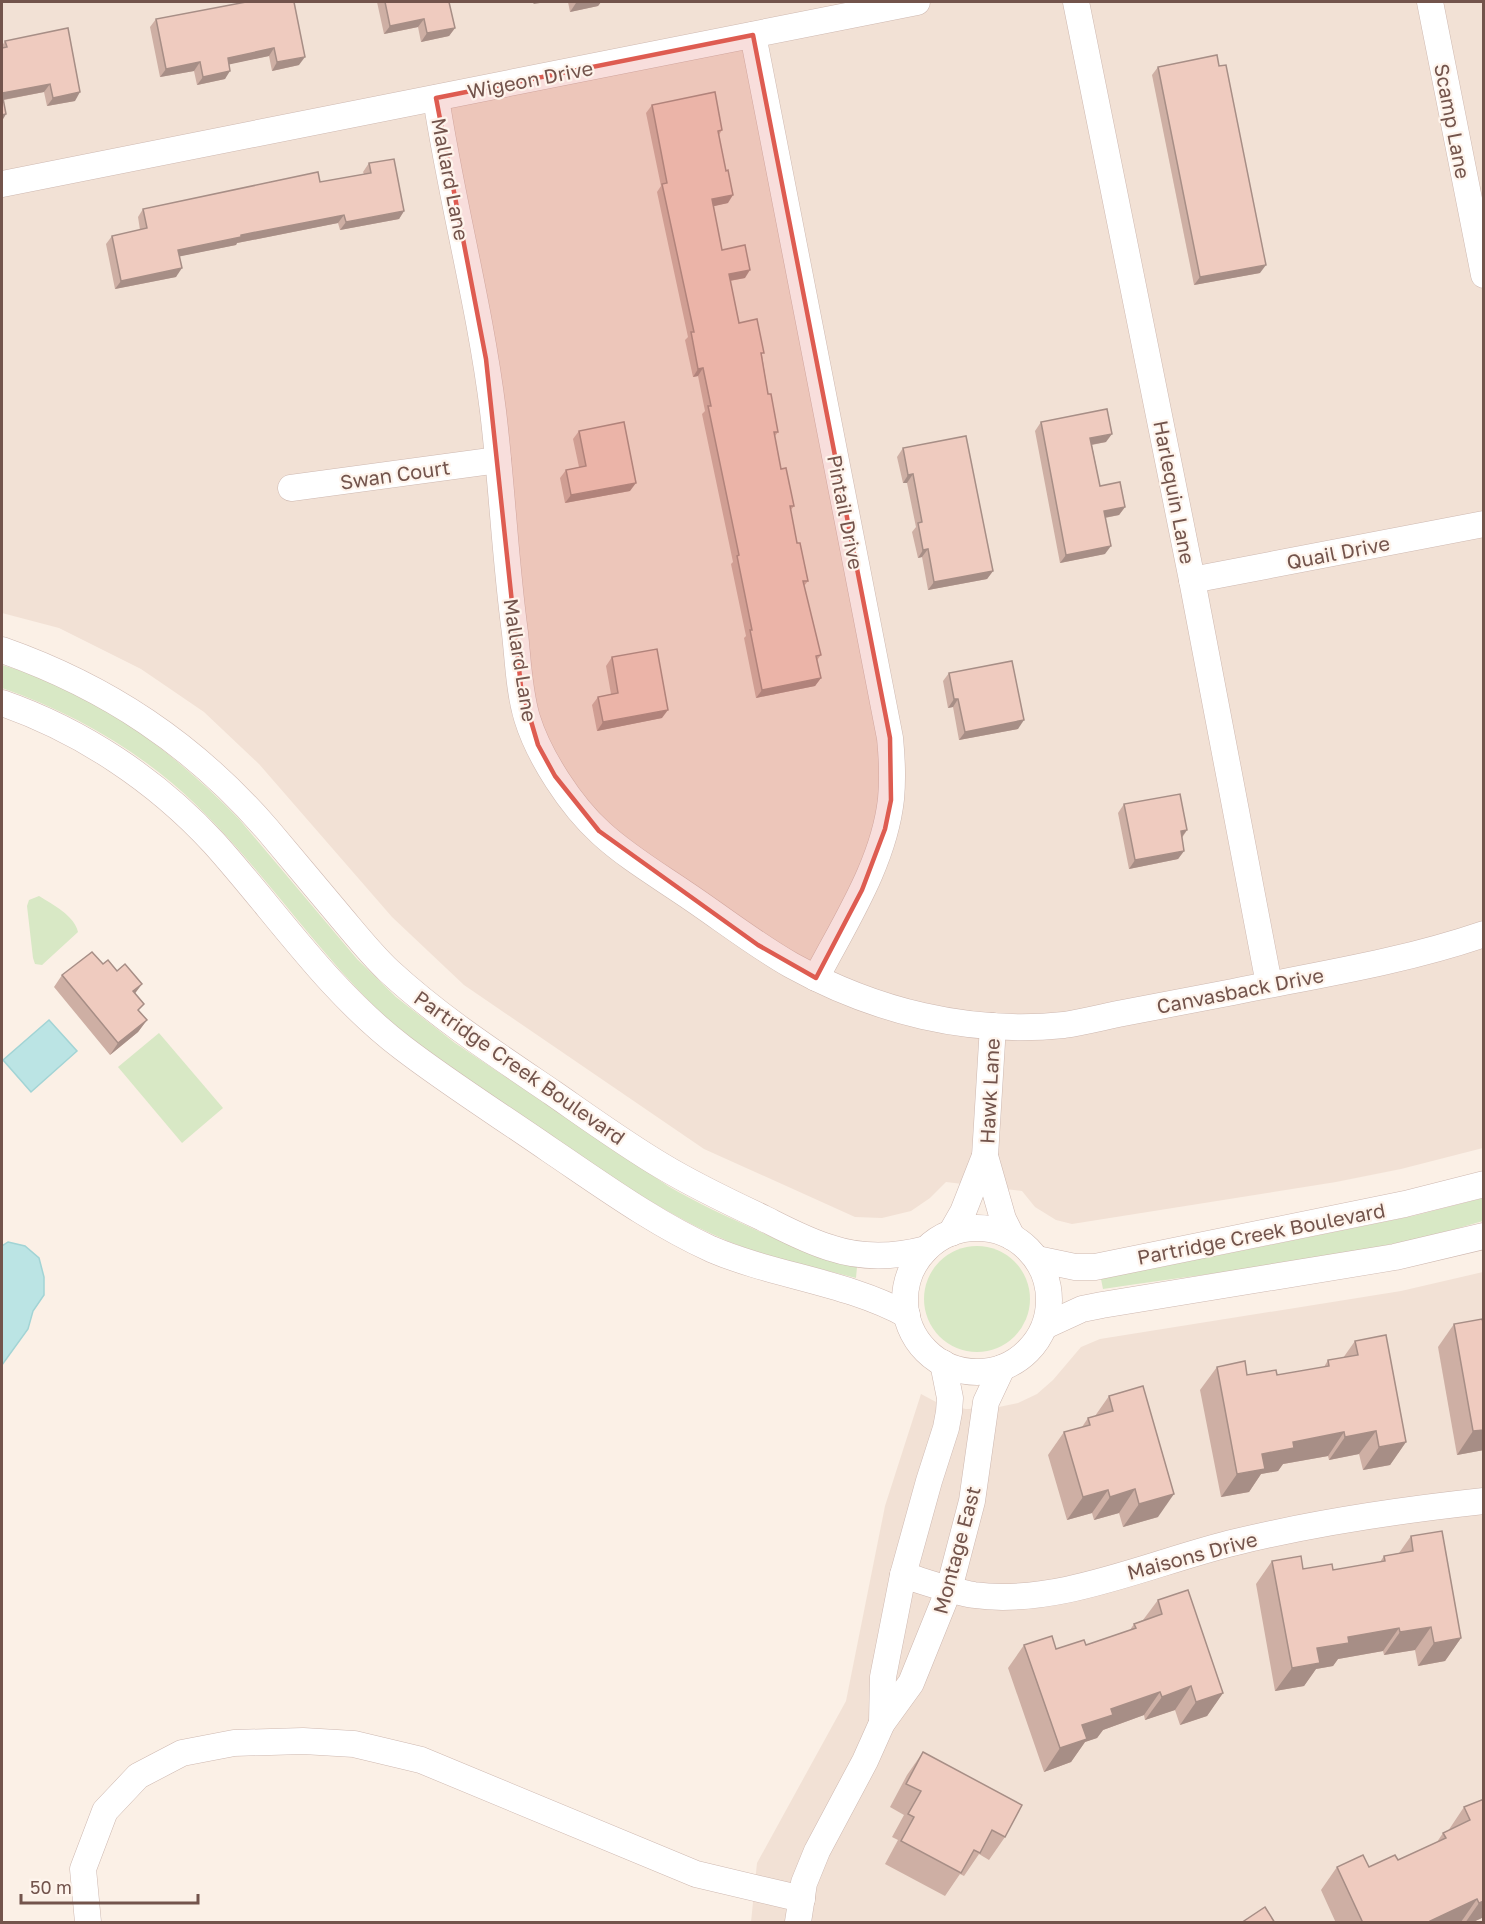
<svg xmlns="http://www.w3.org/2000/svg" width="1485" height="1924" font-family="'Golos Text',sans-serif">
	<rect width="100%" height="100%" fill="#fbf0e6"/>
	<!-- residential -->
	<g fill="#f2e1d5">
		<path d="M 2,2 L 1483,2 L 1483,1148 L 1401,1169 L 1336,1182 L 1072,1224 L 1056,1220 L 1035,1207 L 1022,1191 L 946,1182 L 930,1198 L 911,1211 L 882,1218 L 855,1217 L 704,1149 L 464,985 L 392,917 L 259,764 L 204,712 L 141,669 L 59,628 L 2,613 Z"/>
		<path d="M 1483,1272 L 1483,1922 L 751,1922 L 757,1863 L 846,1701 L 885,1506 L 921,1394 L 938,1403 L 966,1409 L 994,1408 L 1018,1403 L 1037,1394 L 1053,1380 L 1081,1347 L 1100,1339 L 1401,1291 Z"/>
	</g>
	<!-- green -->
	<g fill="#d8e8c5">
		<path d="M 2,665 C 94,691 173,751 239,819 L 357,959 L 396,997 L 455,1043 L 668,1186 C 697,1203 726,1216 756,1230 C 790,1245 821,1261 857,1267 L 856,1278 C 818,1268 780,1260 743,1247 C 661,1216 588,1160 516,1111 C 466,1078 414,1046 371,1003 C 302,934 246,846 172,783 C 122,741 63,709 2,688 Z"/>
		<path d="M 39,896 C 52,904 75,916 78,932 L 42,965 L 35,964 L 33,958 L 27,906 L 29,900 Z"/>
		<path d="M 159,1033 L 223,1108 L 182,1143 L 118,1067 Z"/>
		<path d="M 1483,1198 L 1483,1221 C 1360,1258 1230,1270 1103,1289 L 1101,1279 L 1413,1216 Z"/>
		<circle cx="977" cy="1299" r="53"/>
	</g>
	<!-- water -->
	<g fill="#bbe4e4" stroke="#a2d4d5" stroke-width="1.5">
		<path d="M 49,1020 L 77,1051 L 31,1092 L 3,1060 Z"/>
		<path d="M 8,1242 L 25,1246 L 39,1258 L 44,1277 L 44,1295 L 33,1311 L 28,1329 L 2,1365 L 2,1246 Z"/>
	</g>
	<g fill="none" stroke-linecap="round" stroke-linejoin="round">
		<!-- street casing -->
		<g stroke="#ceb8b0" stroke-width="27">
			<g id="street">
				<path d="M 1076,2 L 1192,580 L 1269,984"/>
				<path d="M 1430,2 L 1484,275"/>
				<path d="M 753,35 L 890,738 C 892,758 893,778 891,799 C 884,863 845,922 816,978"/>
				<path d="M 436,98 C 452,203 480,306 493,411 C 502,485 505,559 515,633 C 518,661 519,691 527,718 C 539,757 571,806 601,833 C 626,856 656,874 684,893 C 720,917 754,944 791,965 C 874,1011 969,1035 1064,1025 C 1084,1022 1103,1017 1123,1013 C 1159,1006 1196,999 1233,992 C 1317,975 1402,962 1484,934"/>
				<path d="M 2,184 L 917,2"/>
				<path d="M 291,488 L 498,460"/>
				<path d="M 1192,580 L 1484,524"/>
				<path d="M 2,650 C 107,687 193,744 267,829 C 291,858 316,887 340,916 C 356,935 371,954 389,971 C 440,1018 497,1055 553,1093 C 589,1118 625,1144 662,1166 C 695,1186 729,1202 763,1218 C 785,1229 807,1241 831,1248 C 861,1258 895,1257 926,1249"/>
				<path d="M 2,703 C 82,731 156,780 214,843 C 276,912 328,991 403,1048 C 450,1084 501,1116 550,1150 C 602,1185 654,1223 711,1249 C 774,1276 847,1282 907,1315"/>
				<path d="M 985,1156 L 1003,1219 L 1012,1237"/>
				<circle cx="977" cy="1300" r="72"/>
				<path d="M 951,1233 L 963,1212 L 985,1156 L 993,1026"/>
				<path d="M 1037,1259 L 1075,1267 L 1095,1267 L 1405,1204 L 1484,1184"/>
				<path d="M 1045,1326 L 1082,1309 L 1102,1305 L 1395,1257 L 1484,1236"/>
				<path d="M 903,1575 C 926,1582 950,1591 974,1595 C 1058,1607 1155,1561 1236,1542 C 1318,1522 1400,1510 1484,1501"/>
				<path d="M 882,1723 L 883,1677 L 903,1575 L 929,1481 L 946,1428 L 949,1412 L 950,1398 L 943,1363"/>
				<path d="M 88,1922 L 83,1869 L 105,1811 L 138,1776 L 182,1753 L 234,1743 L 303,1741 L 354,1744 L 421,1760 L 696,1874 L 802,1899"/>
				<path d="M 798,1922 L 804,1883 L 817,1851 L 865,1761 L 882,1723 L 911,1683 L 949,1589 L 972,1501 L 986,1402 L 1002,1368"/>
			</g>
		</g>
		<!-- street -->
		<use href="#street" stroke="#fff" stroke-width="26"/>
	</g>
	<!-- wall -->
	<g fill="#ceafa4">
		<path d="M 246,2 L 299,65 L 272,71 L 269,56 L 229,64 L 225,79 L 197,85 L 194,71 L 160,77 L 150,27 L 156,19 Z"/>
		<path d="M 377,2 L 449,2 L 455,28 L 449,36 L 421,42 L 418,27 L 384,34 Z"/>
		<path d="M 568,2 L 601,2 L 598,6 L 570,12 Z"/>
		<path d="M 5,41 L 75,101 L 47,106 L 44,92 L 4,100 L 2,121 L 2,46 Z"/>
		<path d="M 1219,66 L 1260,273 L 1194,285 L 1152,75 L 1158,67 Z"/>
		<path d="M 652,105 L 722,130 L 719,135 L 728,203 L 713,206 L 722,250 L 745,278 L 730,281 L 739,323 L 762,355 L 768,394 L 778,432 L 775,436 L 781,469 L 794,506 L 790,511 L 797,543 L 808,581 L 804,586 L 821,655 L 817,660 L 821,678 L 815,686 L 756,698 L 744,638 L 746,636 L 731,564 L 733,562 L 702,414 L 705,411 L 698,376 L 693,377 L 685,340 L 688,337 L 657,192 L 661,186 L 646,113 Z"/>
		<path d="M 369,163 L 404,211 L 399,219 L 340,230 L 338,223 L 237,243 L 236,245 L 180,256 L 176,277 L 115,289 L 106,244 L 112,236 L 140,230 L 138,217 L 143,209 L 320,182 L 364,174 L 363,172 Z"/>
		<path d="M 1041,422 L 1106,442 L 1092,445 L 1100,486 L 1125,507 L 1119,515 L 1105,518 L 1105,554 L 1060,563 L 1035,431 Z"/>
		<path d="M 579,431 L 630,491 L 565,503 L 560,478 L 566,470 L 579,467 L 573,439 Z"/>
		<path d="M 903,448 L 993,571 L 987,579 L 928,590 L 922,557 L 918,558 L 912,532 L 916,527 L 907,483 L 903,483 L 897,457 Z"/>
		<path d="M 612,657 L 662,718 L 597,731 L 592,705 L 598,697 L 611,694 L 606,666 Z"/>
		<path d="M 949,673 L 1018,729 L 959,740 L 953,707 L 948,708 L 943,681 Z"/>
		<path d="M 1124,804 L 1187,830 L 1182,838 L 1184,851 L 1178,859 L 1129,869 L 1118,813 Z"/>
		<path d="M 103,964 L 142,984 L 135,993 L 139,1011 L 147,1020 L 138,1032 L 110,1055 L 54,987 L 62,975 Z"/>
		<path d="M 1454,1324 L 1484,1325 L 1484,1450 L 1457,1455 L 1438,1347 Z"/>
		<path d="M 1355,1341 L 1406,1442 L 1390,1465 L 1363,1470 L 1359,1454 L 1329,1460 L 1328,1456 L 1283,1464 L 1278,1471 L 1261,1474 L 1249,1492 L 1221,1497 L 1200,1390 L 1217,1367 L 1247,1375 L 1277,1375 L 1324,1367 L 1328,1360 L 1343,1358 Z"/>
		<path d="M 1109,1396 L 1158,1517 L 1123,1527 L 1119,1513 L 1094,1520 L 1092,1513 L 1067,1520 L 1048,1455 L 1064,1432 L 1082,1427 L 1088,1418 L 1095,1416 Z"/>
		<path d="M 1411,1536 L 1461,1638 L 1445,1661 L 1418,1666 L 1415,1650 L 1384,1655 L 1383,1651 L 1338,1659 L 1333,1666 L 1316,1669 L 1304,1686 L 1275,1691 L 1256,1584 L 1272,1561 L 1303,1569 L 1333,1570 L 1380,1562 L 1384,1556 L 1399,1553 Z"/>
		<path d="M 1158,1600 L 1223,1693 L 1207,1716 L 1180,1725 L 1175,1710 L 1145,1720 L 1144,1715 L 1103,1730 L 1097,1738 L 1085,1742 L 1071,1762 L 1044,1772 L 1008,1668 L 1024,1645 L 1056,1649 L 1086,1645 L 1130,1630 L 1134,1624 L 1143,1620 Z"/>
		<path d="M 923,1752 L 1005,1837 L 989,1860 L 979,1854 L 964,1876 L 960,1874 L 945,1896 L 885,1864 L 898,1840 L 892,1837 L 904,1815 L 890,1807 L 907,1775 Z"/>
		<path d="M 1484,1799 L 1484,1917 L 1471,1923 L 1336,1923 L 1321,1890 L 1337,1867 L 1369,1867 L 1398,1860 L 1437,1842 L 1443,1833 L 1448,1831 L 1464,1807 Z"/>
	</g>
	<!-- shaded-wall -->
	<g fill="#a78e86">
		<path d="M 535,2 L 547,2 L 533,4 Z"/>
		<path d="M 585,2 L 601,2 L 598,6 L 570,12 L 576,3 Z"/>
		<path d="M 424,19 L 418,27 L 384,34 L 390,26 Z"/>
		<path d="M 455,28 L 449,36 L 421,42 L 427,33 Z"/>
		<path d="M 274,48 L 269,56 L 222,66 L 228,58 Z"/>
		<path d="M 305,57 L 299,65 L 272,71 L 277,62 Z"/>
		<path d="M 200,62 L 194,71 L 160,77 L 166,69 Z"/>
		<path d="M 230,71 L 225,79 L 197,85 L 203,77 Z"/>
		<path d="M 50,84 L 44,92 L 2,100 L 2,93 Z"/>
		<path d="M 80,92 L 75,101 L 47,106 L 53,98 Z"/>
		<path d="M 6,114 L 2,121 L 2,115 Z"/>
		<path d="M 733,195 L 728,203 L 706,208 L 712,199 Z"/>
		<path d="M 404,211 L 399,219 L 340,230 L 346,222 Z"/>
		<path d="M 344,215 L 338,223 L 237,243 L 236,245 L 172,258 L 178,250 L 241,235 Z"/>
		<path d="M 1266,265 L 1260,273 L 1194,285 L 1200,277 Z"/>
		<path d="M 182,268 L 176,277 L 115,289 L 121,281 Z"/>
		<path d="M 750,270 L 745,278 L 723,282 L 729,274 Z"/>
		<path d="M 703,368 L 698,376 L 693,377 L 698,369 Z"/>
		<path d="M 1112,434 L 1106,442 L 1084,446 L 1090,438 Z"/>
		<path d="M 913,474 L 907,483 L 903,483 L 908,475 Z"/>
		<path d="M 636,483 L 630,491 L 565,503 L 571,495 Z"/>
		<path d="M 1125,507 L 1119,515 L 1098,519 L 1104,511 Z"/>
		<path d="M 1111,546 L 1105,554 L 1060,563 L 1066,555 Z"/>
		<path d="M 928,549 L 922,557 L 918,558 L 923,550 Z"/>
		<path d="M 993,571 L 987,579 L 928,590 L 934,582 Z"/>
		<path d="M 821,678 L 815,686 L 756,698 L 762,690 Z"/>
		<path d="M 954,699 L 958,699 L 953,707 L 948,708 Z"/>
		<path d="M 668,710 L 662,718 L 597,731 L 603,722 Z"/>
		<path d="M 1024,720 L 1018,729 L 959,740 L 965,732 Z"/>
		<path d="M 1187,830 L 1181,838 L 1181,831 Z"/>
		<path d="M 1184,851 L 1178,859 L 1129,869 L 1135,860 Z"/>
		<path d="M 142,984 L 133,996 L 133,991 Z"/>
		<path d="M 147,1020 L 138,1032 L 110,1055 L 118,1043 Z"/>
		<path d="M 1484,1430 L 1484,1450 L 1457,1455 L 1473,1431 Z"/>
		<path d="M 1376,1431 L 1359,1454 L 1329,1460 L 1345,1437 Z"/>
		<path d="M 1344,1432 L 1328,1456 L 1283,1464 L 1278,1471 L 1261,1474 L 1249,1492 L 1221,1497 L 1237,1474 L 1262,1454 L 1293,1442 Z"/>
		<path d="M 1406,1442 L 1390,1465 L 1363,1470 L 1379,1447 Z"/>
		<path d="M 1135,1489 L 1119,1513 L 1094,1520 L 1110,1497 Z"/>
		<path d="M 1108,1490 L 1092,1513 L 1067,1520 L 1083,1497 Z"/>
		<path d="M 1174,1494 L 1158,1517 L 1123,1527 L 1139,1504 Z"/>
		<path d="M 1431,1627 L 1415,1650 L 1384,1655 L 1400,1632 Z"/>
		<path d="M 1399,1628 L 1383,1651 L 1338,1659 L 1333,1666 L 1316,1669 L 1304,1686 L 1275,1691 L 1292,1668 L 1317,1648 L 1348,1637 Z"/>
		<path d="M 1461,1638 L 1445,1661 L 1418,1666 L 1434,1643 Z"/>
		<path d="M 1191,1686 L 1175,1710 L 1145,1720 L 1162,1697 Z"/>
		<path d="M 1160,1692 L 1144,1715 L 1103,1730 L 1097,1738 L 1085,1742 L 1071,1762 L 1044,1772 L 1060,1748 L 1082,1725 L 1111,1709 Z"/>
		<path d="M 1223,1693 L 1207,1716 L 1180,1725 L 1196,1702 Z"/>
		<path d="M 1477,1899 L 1461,1922 L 1429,1923 L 1430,1921 Z"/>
		<path d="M 1484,1901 L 1484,1917 L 1471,1923 L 1465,1923 L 1479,1903 Z"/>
	</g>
	<!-- building -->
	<g fill="#efcbbf" stroke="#a78e86" stroke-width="1.5">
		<path d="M 246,2 L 294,2 L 305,57 L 277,62 L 274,48 L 228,58 L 230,71 L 203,77 L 200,62 L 166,69 L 156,19 Z"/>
		<path d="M 385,2 L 449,2 L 455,28 L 427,33 L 424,19 L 390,26 Z"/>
		<path d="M 68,28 L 80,92 L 53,98 L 50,84 L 2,93 L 6,114 L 2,115 L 2,48 L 7,47 L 5,41 Z"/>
		<path d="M 1217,55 L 1219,66 L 1226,65 L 1266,265 L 1200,277 L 1158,67 Z"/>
		<path d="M 715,92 L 722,130 L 718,131 L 726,171 L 728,170 L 733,195 L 712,199 L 722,250 L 745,245 L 750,270 L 729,274 L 739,323 L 757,319 L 764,353 L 761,353 L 768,394 L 771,394 L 778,432 L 774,432 L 781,469 L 786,468 L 794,506 L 790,506 L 797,543 L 800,543 L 808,581 L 803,581 L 821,655 L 816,656 L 821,678 L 762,690 L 750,630 L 752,630 L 737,556 L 739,555 L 708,406 L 711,406 L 703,368 L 698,369 L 691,332 L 694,332 L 662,184 L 667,183 L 652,105 Z"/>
		<path d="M 394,159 L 404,211 L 346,222 L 344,215 L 241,235 L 241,237 L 178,250 L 182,268 L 121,281 L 112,236 L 147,228 L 143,209 L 318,172 L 320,182 L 371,173 L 369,163 Z"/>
		<path d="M 1107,409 L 1112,434 L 1090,438 L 1100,486 L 1120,482 L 1125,507 L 1104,511 L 1111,546 L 1066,555 L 1041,422 Z"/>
		<path d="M 624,422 L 636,483 L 571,495 L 566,470 L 586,466 L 579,431 Z"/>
		<path d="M 966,436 L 993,571 L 934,582 L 928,549 L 923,550 L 918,523 L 922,522 L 913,474 L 908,475 L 903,448 Z"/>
		<path d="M 657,649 L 668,710 L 603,722 L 598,697 L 618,693 L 612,657 Z"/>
		<path d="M 1012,661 L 1024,720 L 965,732 L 958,699 L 954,699 L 949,673 Z"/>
		<path d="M 1180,794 L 1187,830 L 1181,831 L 1184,851 L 1135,860 L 1124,804 Z"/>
		<path d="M 92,952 L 103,964 L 108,960 L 117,971 L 125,964 L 142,984 L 133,991 L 144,1004 L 138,1010 L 147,1020 L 118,1043 L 62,975 Z"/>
		<path d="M 1482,1319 L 1484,1325 L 1484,1430 L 1473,1431 L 1454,1324 Z"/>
		<path d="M 1386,1335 L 1406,1442 L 1379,1447 L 1376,1431 L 1345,1437 L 1344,1432 L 1293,1442 L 1294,1448 L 1262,1454 L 1265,1469 L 1237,1474 L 1217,1367 L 1245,1361 L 1247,1375 L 1276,1370 L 1277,1375 L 1329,1366 L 1328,1360 L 1358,1355 L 1355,1341 Z"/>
		<path d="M 1143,1386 L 1174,1494 L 1139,1504 L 1135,1489 L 1110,1497 L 1108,1490 L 1083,1497 L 1064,1432 L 1090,1425 L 1088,1418 L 1113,1411 L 1109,1396 Z"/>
		<path d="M 1442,1531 L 1461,1638 L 1434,1643 L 1431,1627 L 1400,1632 L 1399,1628 L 1348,1637 L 1349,1643 L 1317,1648 L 1320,1663 L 1292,1668 L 1272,1561 L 1301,1556 L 1303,1569 L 1332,1564 L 1333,1570 L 1385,1561 L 1384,1556 L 1413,1551 L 1411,1536 Z"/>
		<path d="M 1188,1590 L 1223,1693 L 1196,1702 L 1191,1686 L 1162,1697 L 1160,1692 L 1111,1709 L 1113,1715 L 1082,1725 L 1087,1739 L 1060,1748 L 1024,1645 L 1052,1636 L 1056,1649 L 1084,1640 L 1086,1645 L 1136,1628 L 1134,1624 L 1162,1614 L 1158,1600 Z"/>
		<path d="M 923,1752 L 1022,1805 L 1005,1837 L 992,1830 L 980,1853 L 974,1850 L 961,1873 L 901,1841 L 914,1817 L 908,1814 L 921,1791 L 906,1784 Z"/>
		<path d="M 1484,1799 L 1484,1901 L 1479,1903 L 1477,1899 L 1430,1921 L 1431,1923 L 1363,1923 L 1337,1867 L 1363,1855 L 1369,1867 L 1395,1855 L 1398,1860 L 1446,1838 L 1443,1833 L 1470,1820 L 1464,1807 Z"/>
		<path d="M 1265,1907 L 1275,1923 L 1241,1923 Z"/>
	</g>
	<!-- marked area -->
	<path fill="#de5c51" fill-opacity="0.2" stroke="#de5c51" stroke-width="4.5" stroke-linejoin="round" d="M 753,35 L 890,738 L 891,800 L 885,829 L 862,890 L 816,978 L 758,945 L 599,831 L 555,776 L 538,745 L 521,687 L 486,359 L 436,98 Z"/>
	<g text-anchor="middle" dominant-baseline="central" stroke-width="4.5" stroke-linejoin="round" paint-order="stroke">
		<!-- street labels -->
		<g font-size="20" fill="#73544c" stroke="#fef4ec">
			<text transform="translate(530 79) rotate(-11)">Wigeon Drive</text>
			<text transform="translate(1453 121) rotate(79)">Scamp Lane</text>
			<text transform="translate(451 179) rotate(79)">Mallard Lane</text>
			<text transform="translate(395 474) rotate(-8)">Swan Court</text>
			<text transform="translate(1175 492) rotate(79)">Harlequin Lane</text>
			<text transform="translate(846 512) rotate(79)">Pintail Drive</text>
			<text transform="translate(1338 552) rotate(-11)">Quail Drive</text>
			<text transform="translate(521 660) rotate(81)">Mallard Lane</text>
			<text transform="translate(1240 990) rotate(-11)">Canvasback Drive</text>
			<text transform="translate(520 1067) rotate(35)">Partridge Creek Boulevard</text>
			<text transform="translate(989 1091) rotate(-87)">Hawk Lane</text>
			<text transform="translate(1261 1233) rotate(-11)">Partridge Creek Boulevard</text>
			<text transform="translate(956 1550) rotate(-75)">Montage East</text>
			<text transform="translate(1192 1555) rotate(-15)">Maisons Drive</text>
		</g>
	</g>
	<!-- border -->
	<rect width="1485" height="1924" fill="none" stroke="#73544c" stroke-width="6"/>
	<!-- scale -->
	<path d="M21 1894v9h177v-9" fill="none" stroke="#73544c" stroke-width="3"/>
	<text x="30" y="1894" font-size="18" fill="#73544c" stroke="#fef4ec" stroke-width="4.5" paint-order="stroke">50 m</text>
</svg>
